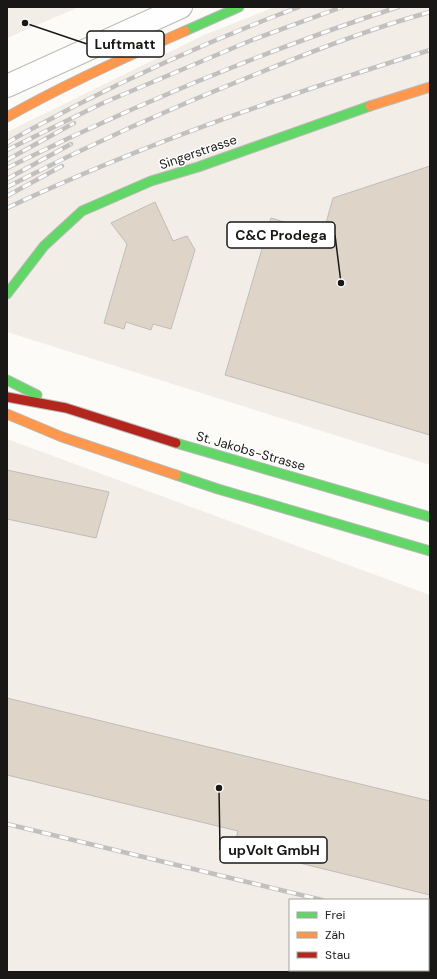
<svg xmlns="http://www.w3.org/2000/svg" width="437" height="979" font-family="'DM Sans',sans-serif">
	<rect width="100%" height="100%" fill="#fdfbf8"/>
	<!-- built -->
	<g fill="#f2ede6" fill-rule="evenodd">
		<path d="M 7,7 L 79,7 L 7,38 Z"/>
		<path d="M 275,7 L 430,7 L 430,465 L 7,332 L 7,132 L 204,35 Z"/>
		<path d="M 7,439 L 430,595 L 430,972 L 7,972 ZM 290,900 L 428,900 L 428,970 L 290,970 Z"/>
	</g>
	<!-- building -->
	<g fill="#ded4c8" stroke="#bebdbb">
		<path d="M 430,166 L 430,435 L 225,375 L 271,218 L 323,234 L 333,198 Z"/>
		<path d="M 155,202 L 173,241 L 187,236 L 195,250 L 171,329 L 153,324 L 151,330 L 126,322 L 124,329 L 104,323 L 127,244 L 111,223 Z"/>
		<path d="M 7,470 L 109,492 L 96,538 L 7,519 Z"/>
		<path d="M 7,698 L 430,801 L 430,895 L 234,847 L 238,831 L 7,775 Z"/>
	</g>
	<g fill="none" stroke-linecap="round" stroke-linejoin="round">
		<!-- street casing -->
		<g stroke="#bab9b7" stroke-width="24">
			<path id="street" d="M 7,86 L 181,7"/>
		</g>
		<!-- fast casing -->
		<g stroke="#bab9b7" stroke-width="11">
			<g id="fast">
				<path d="M 185,31 L 239,7"/>
				<path d="M 7,294 L 44,246 L 82,211 L 151,181 L 198,167 L 370,106"/>
				<path d="M 7,380 L 37,395"/>
				<path d="M 176,443 L 430,517"/>
				<path d="M 176,475 L 218,489 L 430,551"/>
			</g>
		</g>
		<!-- slow casing -->
		<g stroke="#bab9b7" stroke-width="11">
			<g id="slow">
				<path d="M 370,106 L 430,87"/>
				<path d="M 7,117 C 65,84 125,57 185,31"/>
				<path d="M 7,414 L 62,437 L 176,475"/>
			</g>
		</g>
		<!-- jam casing -->
		<g stroke="#bab9b7" stroke-width="11">
			<path id="jam" d="M 7,397 L 66,408 L 176,443"/>
		</g>
		<!-- street -->
		<use href="#street" stroke="#fffefe" stroke-width="22"/>
		<!-- fast -->
		<use href="#fast" stroke="#63d668" stroke-width="9"/>
		<!-- slow -->
		<use href="#slow" stroke="#ff974d" stroke-width="9"/>
		<!-- jam -->
		<use href="#jam" stroke="#b3261e" stroke-width="9"/>
		<!-- rail casing -->
		<g stroke="#c1c0bf" stroke-width="4.5">
			<g id="rail">
				<path d="M 7,143 C 28,130 50,120 71,108 C 145,70 221,36 299,7"/>
				<path d="M 7,150 L 103,103 L 252,40 L 342,7"/>
				<path d="M 7,160 L 74,123"/>
				<path d="M 7,168 C 134,105 264,51 398,7"/>
				<path d="M 7,179 L 71,144"/>
				<path d="M 7,187 C 89,145 173,107 259,73 C 315,50 372,28 430,12"/>
				<path d="M 7,196 L 62,166"/>
				<path d="M 7,208 C 143,144 286,95 430,50"/>
				<path d="M 7,824 L 322,900"/>
				<path d="M 428,926 L 430,926"/>
			</g>
		</g>
		<!-- rail -->
		<use href="#rail" stroke="#fff" stroke-width="3" stroke-dasharray="9" stroke-linecap="butt"/>
	</g>
	<g text-anchor="middle" dominant-baseline="central" stroke-width="3" stroke-linejoin="round" paint-order="stroke">
		<!-- street labels -->
		<g font-size="13" fill="#191817" stroke="#fff">
			<text transform="translate(198 152) rotate(-19)">Singerstrasse</text>
			<text transform="translate(251 451) rotate(16)">St. Jakobs-Strasse</text>
		</g>
	</g>
	<!-- callouts -->
	<path fill="none" stroke="#191817" stroke-width="1.5" d="M25 23L87 44M341 283L335 235M219 788L220 850"/>
	<g fill="#191817" stroke="#fff" stroke-width="1.5">
		<circle cx="25" cy="23" r="4"/>
		<circle cx="341" cy="283" r="4"/>
		<circle cx="219" cy="788" r="4"/>
	</g>
	<g fill="#fff" stroke="#191817" stroke-width="1.5">
		<rect x="87" y="31" width="77" height="26" rx="4"/>
		<rect x="227" y="222" width="108" height="26" rx="4"/>
		<rect x="220" y="837" width="107" height="26" rx="4"/>
	</g>
	<g font-size="14" text-anchor="middle" font-weight="bold" fill="#191817">
		<text x="125" y="49">Luftmatt</text>
		<text x="281" y="240">C&amp;C Prodega</text>
		<text x="274" y="855">upVolt GmbH</text>
	</g>
	<!-- border -->
	<rect width="437" height="979" fill="none" stroke="#191817" stroke-width="16"/>
	<!-- legend -->
	<rect x="289" y="899" width="140" height="72" fill="#ffffff" stroke="#a3a3a2"/>
	<rect x="297" y="912" width="20" height="6" fill="#63d668" stroke="#a3a3a2"/>
	<text x="325" y="919" font-size="12" fill="#191817">Frei</text>
	<rect x="297" y="932" width="20" height="6" fill="#ff974d" stroke="#a3a3a2"/>
	<text x="325" y="939" font-size="12" fill="#191817">Zäh</text>
	<rect x="297" y="952" width="20" height="6" fill="#b3261e" stroke="#a3a3a2"/>
	<text x="325" y="959" font-size="12" fill="#191817">Stau</text>
</svg>
